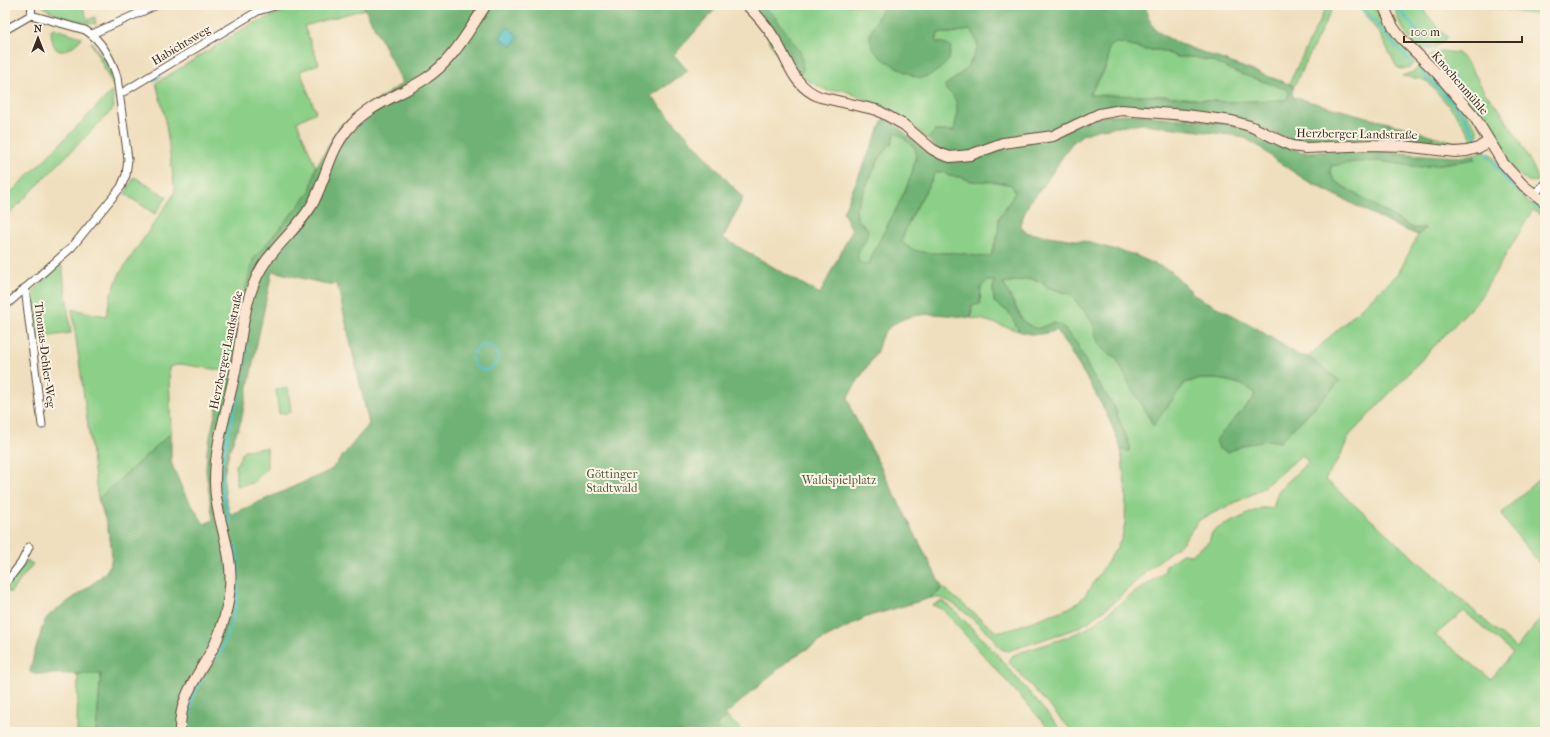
<svg xmlns="http://www.w3.org/2000/svg" width="1550" height="737" font-family="'IM FELL French Canon',serif">
	<rect width="100%" height="100%" fill="#fcf5e5"/>
	<filter id="ink" filterUnits="userSpaceOnUse"><feTurbulence type="fractalNoise" baseFrequency=".025" numOctaves="2"/><feDisplacementMap in="SourceGraphic" scale="8" xChannelSelector="R" yChannelSelector="G"/><feConvolveMatrix kernelMatrix="1 2 1 2 8 2 1 2 1" color-interpolation-filters="sRGB"/></filter>
	<filter id="wash" filterUnits="userSpaceOnUse"><feTurbulence type="fractalNoise" baseFrequency=".012" numOctaves="4" result="noise"/><feDisplacementMap in="SourceGraphic" scale="16" xChannelSelector="R" yChannelSelector="G"/><feGaussianBlur stdDeviation="0.9" result="paint"/><feColorMatrix in="noise" values="0 0 0 0 0 0 0 0 0 0 0 0 0 0 0 0 0 1.4 0 .05"/><feComposite in="paint" operator="in"/></filter>
	<g filter="url(#wash)">
		<rect width="100%" height="100%" fill="#efdfbe"/>
		<!-- green -->
		<g fill="#8bcf88" stroke="#637c53" fill-rule="evenodd">
			<path d="M 42,5 L 82,5 L 88,20 L 95,17 L 96,24 C 82,23 50,15 42,5 Z"/>
			<path d="M 307,5 L 364,5 L 365,9 L 304,26 L 319,64 L 300,71 L 316,112 L 297,122 L 316,167 L 310,192 L 253,260 L 225,371 L 181,364 L 169,367 L 171,433 L 98,499 L 72,309 L 106,316 L 111,294 L 120,273 L 172,197 L 175,191 L 165,117 L 156,83 L 251,24 L 293,8 Z"/>
			<path d="M 763,5 L 884,5 L 908,72 L 915,77 L 936,43 L 938,33 L 950,33 L 969,30 L 974,34 L 978,46 C 969,68 965,72 945,85 C 946,92 950,91 954,96 C 960,105 956,122 954,131 L 935,131 L 927,139 L 911,124 L 888,109 L 843,90 L 828,91 L 799,76 L 776,18 Z"/>
			<path d="M 1327,5 L 1334,5 L 1294,86 L 1289,84 Z"/>
			<path d="M 1358,5 L 1374,5 C 1379,16 1385,26 1392,35 C 1400,44 1412,51 1415,62 L 1411,67 L 1401,69 L 1397,67 L 1379,33 Z"/>
			<path d="M 1395,5 L 1423,5 L 1421,7 L 1441,31 L 1448,37 C 1441,44 1429,53 1419,49 C 1407,37 1396,22 1395,5 Z"/>
			<path d="M 1476,5 L 1502,5 L 1545,11 L 1545,16 Z"/>
			<path d="M 53,28 L 81,37 L 81,39 C 64,56 52,57 51,30 Z"/>
			<path d="M 91,42 L 108,65 L 116,88 L 115,90 Z"/>
			<path d="M 1115,43 L 1123,44 L 1146,50 L 1160,50 L 1178,57 L 1193,57 L 1212,61 L 1235,72 L 1286,89 L 1289,92 L 1287,99 L 1285,100 L 1224,102 L 1165,96 L 1089,95 C 1096,84 1105,73 1108,60 C 1109,52 1106,48 1115,43 Z"/>
			<path d="M 1440,51 L 1457,53 C 1471,63 1477,79 1485,93 C 1489,98 1494,102 1498,107 C 1505,118 1538,170 1538,181 C 1527,184 1520,176 1513,169 L 1430,60 L 1431,55 Z"/>
			<path d="M 1421,66 L 1426,69 L 1462,108 L 1477,129 L 1478,134 L 1476,141 L 1469,146 L 1451,148 L 1431,143 L 1433,136 C 1445,139 1462,147 1472,138 L 1456,114 L 1428,82 L 1422,79 L 1402,76 L 1413,72 Z"/>
			<path d="M 112,91 L 114,108 L 5,218 L 5,198 L 48,156 Z"/>
			<path d="M 895,131 L 916,149 C 916,185 881,230 869,264 L 864,265 C 848,257 864,248 866,238 C 866,234 865,230 865,226 L 857,219 L 856,208 L 880,157 L 892,142 Z"/>
			<path d="M 1483,151 L 1492,155 L 1505,172 L 1505,175 L 1515,186 L 1517,185 L 1524,193 L 1526,201 L 1531,204 L 1537,201 L 1545,206 L 1545,218 L 1533,210 L 1479,299 L 1349,436 L 1339,459 L 1325,479 L 1516,648 L 1545,613 L 1545,732 L 1073,732 L 1009,662 L 1013,655 L 1065,638 L 1088,628 L 1134,593 L 1164,573 L 1166,566 L 1182,554 L 1191,555 L 1209,542 L 1211,535 L 1214,530 L 1261,508 L 1273,508 L 1278,491 L 1308,462 L 1302,455 L 1259,491 L 1199,520 L 1183,542 L 1151,567 L 1112,604 L 1088,622 L 1075,629 L 1008,651 C 999,650 995,643 992,636 C 980,626 954,600 940,598 C 924,596 899,607 883,612 L 938,593 L 942,587 L 995,631 L 1002,632 L 1069,608 L 1079,602 L 1086,594 L 1116,549 L 1122,537 L 1125,524 L 1126,493 L 1121,450 L 1129,451 L 1130,446 L 1122,428 L 1114,406 L 1091,373 L 1077,344 L 1061,325 L 1053,323 L 1037,329 L 1030,326 L 1023,321 L 1003,283 L 1030,279 L 1040,281 L 1047,287 L 1072,295 C 1077,305 1081,307 1088,315 C 1100,332 1091,348 1116,357 L 1153,425 L 1185,383 C 1205,375 1239,379 1255,393 C 1255,399 1250,402 1246,406 L 1228,452 C 1245,444 1262,437 1280,442 L 1340,381 L 1308,357 L 1398,274 L 1418,235 L 1425,229 L 1412,228 L 1336,182 L 1330,173 L 1331,166 L 1354,162 L 1379,161 L 1420,167 L 1475,159 L 1474,154 ZM 1464,611 L 1513,653 L 1491,679 L 1435,635 Z"/>
			<path d="M 936,172 L 943,172 L 949,176 L 961,177 L 971,181 L 997,182 L 1012,185 L 1015,193 L 999,218 L 998,235 L 993,247 L 991,256 L 982,258 L 946,253 L 930,254 L 909,249 L 902,242 L 902,238 L 906,227 Z"/>
			<path d="M 134,177 L 167,197 L 155,214 L 125,194 Z"/>
			<path d="M 59,266 L 62,266 L 71,333 L 37,338 L 33,291 Z"/>
			<path d="M 987,281 L 995,281 L 993,287 L 994,302 L 1009,312 L 1019,331 L 984,320 L 971,318 C 972,304 976,291 987,281 Z"/>
			<path d="M 288,388 L 291,412 L 279,414 L 276,390 Z"/>
			<path d="M 267,448 L 267,468 L 264,472 L 253,483 L 236,486 L 236,465 L 244,450 Z"/>
			<path d="M 1545,473 L 1545,570 L 1506,522 L 1502,513 Z"/>
			<path d="M 27,561 L 33,564 L 10,593 L 6,588 Z"/>
			<path d="M 942,601 L 955,611 L 993,650 L 1063,732 L 1052,732 L 943,610 L 933,605 Z"/>
			<path d="M 75,674 L 101,674 L 96,732 L 77,732 L 78,676 Z"/>
			<path d="M 727,717 L 744,732 L 721,732 L 715,725 Z"/>
		</g>
		<!-- forest -->
		<g fill="#70b274" stroke="#566e49" fill-rule="evenodd">
			<path d="M 364,5 L 719,5 L 674,55 L 688,71 L 651,96 L 743,198 L 723,238 L 820,294 L 852,230 L 843,212 L 884,118 L 897,126 L 927,152 L 941,160 L 959,162 L 1104,116 L 1123,114 L 1145,115 L 1231,125 L 1248,130 L 1301,152 L 1382,150 L 1409,154 L 1459,157 L 1474,154 L 1475,159 L 1420,167 L 1379,161 L 1354,162 L 1331,166 L 1330,173 L 1336,182 L 1412,228 L 1426,228 L 1418,235 L 1398,227 L 1304,179 L 1274,159 L 1260,147 L 1245,138 L 1231,135 L 1143,124 L 1100,129 L 1082,135 L 1071,144 L 1042,188 L 1029,203 L 1020,224 L 1022,229 L 1028,233 L 1082,241 L 1132,254 L 1171,271 L 1197,297 L 1248,323 L 1298,355 L 1308,357 L 1340,381 L 1280,442 C 1262,437 1245,445 1228,452 L 1219,449 L 1216,440 L 1246,406 L 1252,401 L 1255,393 C 1240,379 1204,375 1185,383 L 1153,426 L 1148,414 L 1131,388 L 1116,357 C 1091,348 1100,332 1088,315 C 1082,307 1077,305 1072,295 L 1047,287 L 1040,281 L 1030,279 L 1003,283 L 1023,321 L 1030,326 L 1037,329 L 1053,323 L 1061,325 L 1077,344 L 1091,373 L 1113,405 L 1130,446 L 1129,451 L 1121,450 C 1108,407 1080,369 1057,330 C 1043,335 1033,336 1019,331 L 1009,312 L 994,302 L 993,287 L 995,281 L 987,281 L 981,287 L 980,304 L 971,306 L 971,318 C 941,314 902,307 882,336 C 879,341 879,348 876,353 C 867,368 856,382 848,397 L 852,411 L 942,587 L 938,593 L 927,599 L 866,617 L 824,639 L 790,659 L 726,714 L 727,717 L 716,724 L 721,732 L 96,732 L 101,674 L 36,674 L 30,672 C 32,661 34,652 38,642 C 41,634 41,627 46,619 C 51,612 62,606 70,600 C 80,593 103,578 109,567 C 117,552 104,514 98,499 L 171,433 L 171,462 L 183,491 L 204,524 L 213,520 L 206,471 L 207,451 L 232,339 L 253,260 L 310,192 L 316,167 L 340,126 L 403,83 L 365,9 ZM 895,132 L 904,138 L 916,149 C 916,185 881,230 869,264 L 864,265 C 852,259 860,250 865,241 C 867,238 867,233 868,229 L 857,219 L 856,208 L 880,157 L 892,142 ZM 936,172 L 943,172 L 949,176 L 961,177 L 971,181 L 997,182 L 1012,185 L 1015,193 L 999,218 L 998,235 L 991,256 C 979,258 970,254 958,253 C 937,252 918,257 902,242 C 902,230 929,185 936,172 ZM 272,271 L 326,284 L 337,284 L 369,424 L 331,470 L 230,515 L 226,499 L 224,482 L 224,474 L 229,451 L 241,421 Z"/>
			<path d="M 739,5 L 763,5 L 776,18 L 801,53 L 803,69 L 794,85 L 767,36 Z"/>
			<path d="M 884,5 L 1146,5 C 1148,29 1160,34 1180,44 L 1294,86 L 1292,92 L 1293,97 L 1414,130 L 1433,136 L 1431,143 L 1372,138 L 1327,144 L 1298,143 L 1272,132 L 1119,106 L 1050,132 L 964,153 L 947,152 L 936,148 L 927,139 L 935,131 L 954,131 C 957,115 962,100 946,90 L 945,85 C 965,72 969,68 978,46 L 974,34 L 969,30 L 950,33 L 938,33 L 936,42 L 943,43 L 951,47 C 950,51 950,56 949,59 C 945,67 930,77 921,78 C 914,78 881,59 876,53 C 872,48 870,42 870,36 C 871,27 881,14 884,5 ZM 1115,43 L 1123,44 L 1146,50 L 1160,50 L 1178,57 L 1193,57 L 1212,61 L 1235,72 L 1286,89 L 1289,92 L 1287,99 L 1285,100 L 1224,102 L 1165,96 L 1089,95 C 1095,84 1103,75 1107,63 C 1110,54 1105,49 1115,43 Z"/>
		</g>
		<!-- water -->
		<path fill="#53c1c7" stroke="#477672" d="M 509,28 L 518,37 L 512,46 L 500,38 L 505,29 Z"/>
		<g fill="none" stroke-linecap="round" stroke-linejoin="round">
			<!-- stream -->
			<g stroke="#53c1c7" stroke-width="2.5">
				<path d="M 1361,5 L 1391,41 L 1411,62"/>
				<path d="M 1397,12 L 1402,12 L 1429,47"/>
				<path d="M 1435,56 L 1474,101"/>
				<path d="M 1421,72 L 1434,84 L 1463,115 L 1480,144"/>
				<path d="M 153,81 L 160,76"/>
				<path d="M 1483,148 L 1507,181 L 1525,197"/>
				<path d="M 1535,206 L 1545,210"/>
				<path d="M 472,358 C 478,384 510,362 493,348 C 486,341 477,346 473,354"/>
				<path d="M 230,523 L 223,492 L 222,465 L 229,430 L 238,397 L 247,347"/>
				<path d="M 217,658 C 236,623 242,585 236,545"/>
				<path d="M 188,732 L 192,698 L 202,679"/>
			</g>
		</g>
	</g>
	<g filter="url(#ink)">
		<g fill="none" stroke-linecap="round" stroke-linejoin="round">
			<!-- street casing -->
			<g stroke="#564536" stroke-width="9">
				<g id="street">
					<path d="M 31,15 L 32,5"/>
					<path d="M 5,30 L 31,15"/>
					<path d="M 92,34 L 157,5"/>
					<path d="M 120,94 L 258,11 L 275,6"/>
					<path d="M 1534,194 L 1545,184"/>
					<path d="M 25,288 L 42,425"/>
					<path d="M 5,306 L 72,247 L 121,187 L 126,175 L 128,159 L 117,77 C 112,60 101,39 85,30 L 31,15"/>
					<path d="M 5,584 L 21,563 L 29,547"/>
				</g>
			</g>
			<!-- secondary casing -->
			<g stroke="#564536" stroke-width="12">
				<g id="secondary">
					<path d="M 747,5 C 757,15 767,26 774,38 C 789,61 792,86 820,97 L 877,110 L 904,125 L 932,149 L 941,154 L 950,157 L 970,155 L 1003,143 L 1053,136 L 1099,114 L 1121,110 L 1186,115 L 1232,121 L 1250,126 L 1292,146 L 1306,148 L 1372,145 L 1403,146 L 1455,152 L 1467,151 L 1478,148 L 1489,141"/>
					<path d="M 1383,5 L 1393,27 L 1401,38 L 1437,73 L 1474,116 L 1503,163 L 1524,186 L 1545,202"/>
					<path d="M 180,732 C 179,694 200,675 215,644 C 224,625 228,607 230,587 C 234,550 214,516 215,479 C 215,443 228,408 235,372 C 242,337 243,299 262,267 C 277,243 301,226 314,201 C 326,177 330,150 348,129 C 368,105 399,96 425,79 C 453,61 468,31 486,5"/>
				</g>
			</g>
			<!-- street -->
			<use href="#street" stroke="#fff" stroke-width="7"/>
			<!-- secondary -->
			<use href="#secondary" stroke="#fde4d1" stroke-width="10"/>
		</g>
	</g>
	<g text-anchor="middle" dominant-baseline="central" stroke-width="4" stroke-linejoin="round" paint-order="stroke">
		<!-- street labels -->
		<g font-size="12" fill="#3b2a1e" stroke="#fcf5e5">
			<text transform="translate(181 45) rotate(-31)">Habichtsweg</text>
			<text transform="translate(1460 83) rotate(49)">Knochenmühle</text>
			<text transform="translate(1357 134) rotate(1)">Herzberger Landstraße</text>
			<text transform="translate(226 350) rotate(-78)">Herzberger Landstraße</text>
			<text transform="translate(45 355) rotate(83)">Thomas-Dehler-Weg</text>
		</g>
		<!-- park labels -->
		<g font-size="12" fill="#535c3e" stroke="#fcf5e5">
			<text x="612" y="474">Göttinger<tspan x="612" dy="14">Stadtwald</tspan></text>
			<text x="839" y="480">Waldspielplatz</text>
		</g>
	</g>
	<!-- margin -->
	<rect width="1550" height="737" fill="none" stroke="#fcf5e5" stroke-width="20"/>
	<!-- north arrow -->
	<g transform="translate(38 38)" stroke="#fcf5e5" stroke-width="3" paint-order="stroke">
	<path d="M0-3L7 15L0 10L-7 15Z" fill="#3b2a1e"/>
	<text y="-6" font-size="11" font-weight="bold" text-anchor="middle" fill="#3b2a1e">N</text>
	</g>
	<!-- scale -->
	<path d="M1404 36v6h118v-6" fill="none" stroke="#3b2a1e" stroke-width="2"/>
	<text x="1410" y="36" font-size="12" fill="#3b2a1e" stroke="#fcf5e5" stroke-width="3" paint-order="stroke">100 m</text>
</svg>
